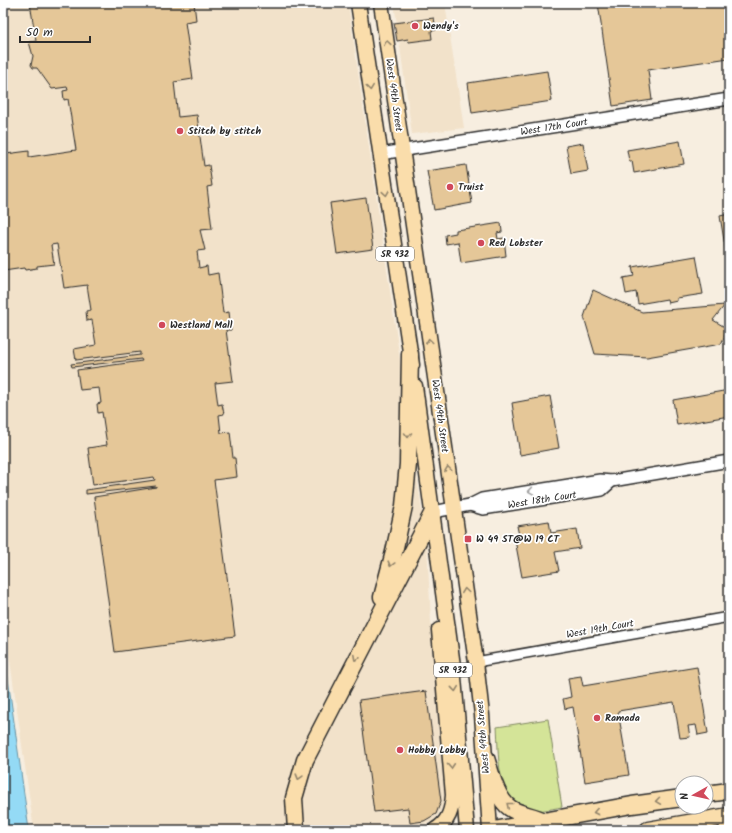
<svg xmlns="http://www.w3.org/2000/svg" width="732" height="833" font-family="Kalam,sans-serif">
	<rect width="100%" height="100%" fill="#f7eee0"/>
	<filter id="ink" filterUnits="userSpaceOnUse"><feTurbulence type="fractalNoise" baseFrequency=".025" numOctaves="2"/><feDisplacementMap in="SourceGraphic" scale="8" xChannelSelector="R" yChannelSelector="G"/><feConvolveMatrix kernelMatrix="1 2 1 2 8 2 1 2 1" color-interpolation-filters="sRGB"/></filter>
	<g filter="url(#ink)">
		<!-- built -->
		<g fill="#f2e2ca">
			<path d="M 3,3 L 348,3 L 427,545 L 432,641 L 447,793 L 445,804 L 433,822 L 387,830 L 34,830 L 3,611 Z"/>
			<path d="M 394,3 L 445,3 L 464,128 L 412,134 Z"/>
		</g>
		<!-- green -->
		<path fill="#d4e498" stroke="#808862" d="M 548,719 L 562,807 C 550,809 536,813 525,809 C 495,798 499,752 497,727 Z"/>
		<!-- water -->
		<path fill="#94daf5" stroke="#6a94a4" d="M 3,643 L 29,830 L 4,830 L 3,822 Z"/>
		<!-- building -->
		<g fill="#e5c798" stroke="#2b2b2b">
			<path d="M 30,3 L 194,3 L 196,20 L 185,22 L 193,79 L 174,82 L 178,117 L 197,115 L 204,166 L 209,165 L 212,186 L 207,187 L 212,229 L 200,230 L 205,250 L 197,251 L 199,268 L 207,266 L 208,275 L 218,273 L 223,313 L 229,312 L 231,330 L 226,330 L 233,381 L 215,383 L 218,405 L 222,404 L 224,414 L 219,415 L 221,433 L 230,432 L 233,458 L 235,458 L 237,477 L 214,480 L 235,636 L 115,652 L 94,497 L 156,487 L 156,486 L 86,494 L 86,490 L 155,480 L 154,477 L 93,485 L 88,448 L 107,445 L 102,412 L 98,413 L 97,404 L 101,403 L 99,388 L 80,390 L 77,370 L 142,361 L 141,359 L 72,367 L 71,364 L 140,355 L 140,352 L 76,360 L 74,349 L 96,345 L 92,320 L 87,321 L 86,311 L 91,310 L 87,285 L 64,288 L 57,244 L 51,245 L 54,264 L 37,266 L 37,268 L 25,270 L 24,268 L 4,271 L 3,160 L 7,160 L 6,154 L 29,151 L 29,157 L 76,150 L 68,99 L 64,100 L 63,91 L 68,90 L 67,87 L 52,89 L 37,68 L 33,68 L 31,65 L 33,56 L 29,42 L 36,41 Z"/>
			<path d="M 598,3 L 725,3 L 727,16 L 729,15 L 729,58 L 648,70 L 652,100 L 613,106 Z"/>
			<path d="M 434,18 L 436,30 L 431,31 L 432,39 L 409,42 L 408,39 L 397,41 L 394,23 Z"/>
			<path d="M 547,71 L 552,101 L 472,113 L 468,83 Z"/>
			<path d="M 680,141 L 684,164 L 634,173 L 632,161 L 629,161 L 627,150 Z"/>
			<path d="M 583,143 L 588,171 L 571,174 L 566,146 Z"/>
			<path d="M 466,165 L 472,203 L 434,210 L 427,171 Z"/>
			<path d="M 366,198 L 373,249 L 337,254 L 330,203 Z"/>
			<path d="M 729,214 L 729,271 L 720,216 Z"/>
			<path d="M 501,223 L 502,232 L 497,233 L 498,239 L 504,238 L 506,256 L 461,263 L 458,242 L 446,244 L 445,235 L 456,233 L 456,230 Z"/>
			<path d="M 696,256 L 703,294 L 677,298 L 677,301 L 668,303 L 667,299 L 638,304 L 636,292 L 626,294 L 623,278 L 634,276 L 632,267 Z"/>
			<path d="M 593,290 L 642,312 L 725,305 L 713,320 L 728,329 L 721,344 L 647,357 L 595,354 L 584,317 Z"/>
			<path d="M 729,390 L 729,416 L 677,425 L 673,400 Z"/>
			<path d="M 550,396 L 559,448 L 520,455 L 512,403 Z"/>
			<path d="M 549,521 L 551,533 L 577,529 L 580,548 L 555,552 L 559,571 L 522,577 L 515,540 L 520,540 L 517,526 Z"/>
			<path d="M 697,667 L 708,733 L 698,735 L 696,725 L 688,726 L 690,737 L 680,738 L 674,702 L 618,711 L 629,775 L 585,782 L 573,707 L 565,709 L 563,699 L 571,697 L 568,678 L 581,676 L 583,686 Z"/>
			<path d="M 426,691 L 441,801 L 436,814 L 424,821 L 410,823 L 408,808 L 374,812 L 359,700 Z"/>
		</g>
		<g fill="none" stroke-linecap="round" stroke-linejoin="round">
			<!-- minor casing -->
			<g stroke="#2b2b2b" stroke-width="12">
				<path id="minor" d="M 476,662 L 729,617"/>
			</g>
			<!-- tertiary casing -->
			<g stroke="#2b2b2b" stroke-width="14">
				<g id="tertiary">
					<path d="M 380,154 L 729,99"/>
					<path d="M 470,505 L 483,509 L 602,490 L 612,481"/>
					<path d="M 433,512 L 470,505 L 482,499 L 600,480 L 612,481 L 729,461"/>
				</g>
			</g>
			<!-- primary casing -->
			<g stroke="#2b2b2b" stroke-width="17">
				<g id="primary">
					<path d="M 358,3 L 412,365"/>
					<path d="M 381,3 L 476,662 L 482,715 L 490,830"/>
					<path d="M 415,386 L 453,666 L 467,830"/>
					<path d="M 435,830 C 449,822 452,809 453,795 L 439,630"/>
				</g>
			</g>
			<!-- motorway casing -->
			<g stroke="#2b2b2b" stroke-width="19">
				<g id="motorway">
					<path d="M 382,597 L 394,552 L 404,506 L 408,464 L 410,354"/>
					<path d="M 486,758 C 491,773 496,798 510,808 C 520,815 533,815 544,821"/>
					<path d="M 706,794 L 729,791"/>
					<path d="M 296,830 L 294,798 L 305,760 L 433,512"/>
					<path d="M 494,830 L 632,805 L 682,798"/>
					<path d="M 648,830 L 729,816"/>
					<path d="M 727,830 L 729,830"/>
				</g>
			</g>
			<!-- minor -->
			<use href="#minor" stroke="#fff" stroke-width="9"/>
			<!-- tertiary -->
			<use href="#tertiary" stroke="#fff" stroke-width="11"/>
			<!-- primary -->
			<use href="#primary" stroke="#faddab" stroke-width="14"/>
			<!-- motorway -->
			<use href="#motorway" stroke="#faddab" stroke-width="16"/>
		</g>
		<!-- one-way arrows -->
		<defs><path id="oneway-chevron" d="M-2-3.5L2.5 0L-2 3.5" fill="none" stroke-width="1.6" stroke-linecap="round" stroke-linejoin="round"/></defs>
		<g stroke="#92846b">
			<use href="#oneway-chevron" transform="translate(387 43) rotate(-99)"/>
			<use href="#oneway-chevron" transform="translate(370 88) rotate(82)"/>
			<use href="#oneway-chevron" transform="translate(386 193) rotate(81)"/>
			<use href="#oneway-chevron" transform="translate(429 341) rotate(-98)"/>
			<use href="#oneway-chevron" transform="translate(408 435) rotate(90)"/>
			<use href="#oneway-chevron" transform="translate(448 469) rotate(-98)"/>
			<use href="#oneway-chevron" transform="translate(391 564) rotate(105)"/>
			<use href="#oneway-chevron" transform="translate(465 591) rotate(-98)"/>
			<use href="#oneway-chevron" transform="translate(356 658) rotate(117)"/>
			<use href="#oneway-chevron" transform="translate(455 689) rotate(84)"/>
			<use href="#oneway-chevron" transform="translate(451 766) rotate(86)"/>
			<use href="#oneway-chevron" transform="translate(299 777) rotate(106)"/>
			<use href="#oneway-chevron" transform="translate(658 801) rotate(172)"/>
			<use href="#oneway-chevron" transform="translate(509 805) rotate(-141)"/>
			<use href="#oneway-chevron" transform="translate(596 812) rotate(169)"/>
		</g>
		<use stroke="#a0a0a0" href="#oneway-chevron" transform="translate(531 491) rotate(171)"/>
	</g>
	<!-- markers -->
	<g fill="#d1495b" stroke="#fff" stroke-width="1.5">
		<circle cx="415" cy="26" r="4"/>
		<circle cx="180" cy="131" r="4"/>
		<circle cx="450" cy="187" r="4"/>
		<circle cx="481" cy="243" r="4"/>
		<circle cx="162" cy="325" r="4"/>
		<rect x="464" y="535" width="8" height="8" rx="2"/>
		<circle cx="597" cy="718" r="4"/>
		<circle cx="400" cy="750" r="4"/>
	</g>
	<g text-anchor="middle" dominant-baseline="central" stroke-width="3.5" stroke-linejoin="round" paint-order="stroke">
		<!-- shield labels -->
		<g fill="#fff" stroke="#6b6b6b" stroke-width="1">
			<rect x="376" y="247" width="38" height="14" rx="3"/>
			<rect x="434" y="663" width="38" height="14" rx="3"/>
		</g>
		<g font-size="9" font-weight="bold" fill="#2b2b2b">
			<text x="395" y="254">SR 932</text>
			<text x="453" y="670">SR 932</text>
		</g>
		<!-- poi labels -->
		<g font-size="10" font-weight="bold" fill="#2b2b2b" stroke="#fff" text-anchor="start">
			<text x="423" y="26">Wendy's</text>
			<text x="188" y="131">Stitch by stitch</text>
			<text x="458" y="187">Truist</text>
			<text x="489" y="243">Red Lobster</text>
			<text x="170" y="325">Westland Mall</text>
			<text x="476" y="539">W 49 ST@W 19 CT</text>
			<text x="605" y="718">Ramada</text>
			<text x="408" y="750">Hobby Lobby</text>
		</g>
		<!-- street labels -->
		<g font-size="10" fill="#2b2b2b" stroke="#fff">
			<text transform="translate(394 95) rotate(82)">West 49th Street</text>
			<text transform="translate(554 127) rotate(-9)">West 17th Court</text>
			<text transform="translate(440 416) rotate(82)">West 49th Street</text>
			<text transform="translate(542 500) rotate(-9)">West 18th Court</text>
			<text transform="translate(600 629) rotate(-10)">West 19th Court</text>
			<text transform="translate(483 737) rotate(-95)">West 49th Street</text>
		</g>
	</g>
	<!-- margin -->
	<rect width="732" height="833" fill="none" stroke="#fff" stroke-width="16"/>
	<rect x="8" y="8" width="716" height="817" fill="none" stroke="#2b2b2b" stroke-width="1.5" filter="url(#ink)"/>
	<!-- north arrow -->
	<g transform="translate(694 795) rotate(262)"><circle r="19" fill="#ffffff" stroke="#aaaaaa"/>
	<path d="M0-3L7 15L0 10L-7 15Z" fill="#d1495b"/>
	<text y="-6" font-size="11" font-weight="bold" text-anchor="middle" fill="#2b2b2b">N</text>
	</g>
	<!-- scale -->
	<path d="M20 36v6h70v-6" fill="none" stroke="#2b2b2b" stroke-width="2"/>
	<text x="26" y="36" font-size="12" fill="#2b2b2b" stroke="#ffffff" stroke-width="3" paint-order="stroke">50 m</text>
</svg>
